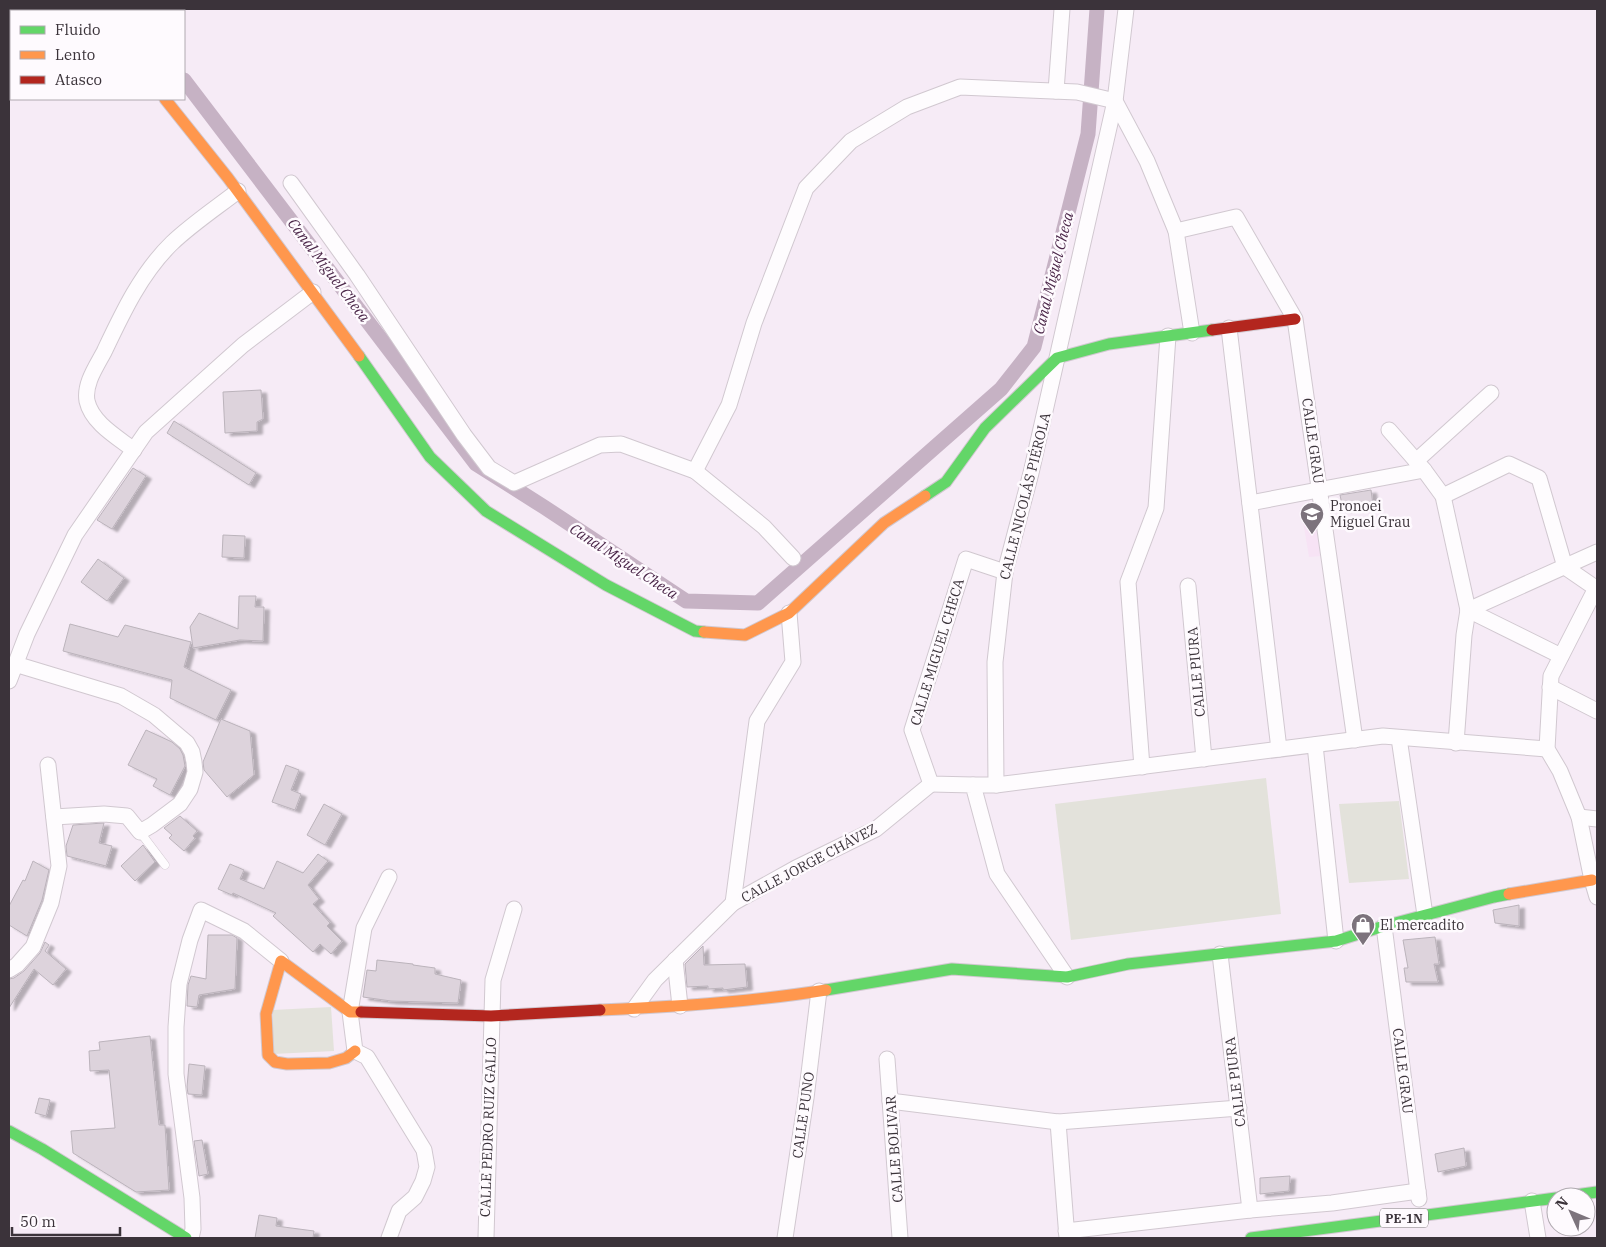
<svg xmlns="http://www.w3.org/2000/svg" width="1606" height="1247" font-family="'IBM Plex Serif',serif">
	<defs>
		<filter id="shadow"><feDropShadow dx="5.5" dy="3" stdDeviation="1" flood-color="#0004"/></filter>
	</defs>
	<rect width="100%" height="100%" fill="#f6ebf6"/>
	<!-- built -->
	<path fill="#f7e3f5" d="M 1316,513 L 1322,556 L 1309,557 L 1302,515 Z"/>
	<!-- green -->
	<g fill="#e3e2db">
		<path d="M 1266,778 L 1281,914 L 1071,940 L 1055,804 Z"/>
		<path d="M 1399,801 L 1409,879 L 1349,883 L 1339,804 Z"/>
		<path d="M 331,1007 L 334,1051 L 273,1054 L 273,1010 Z"/>
	</g>
	<g fill="none" stroke-linecap="round" stroke-linejoin="round">
		<!-- canal -->
		<g stroke="#c6b2c4" stroke-width="15">
			<path d="M 122,9 L 124,11"/>
			<path d="M 184,80 L 476,464 L 544,507 L 686,601 L 758,603 L 1001,389 L 1034,347 L 1088,134 L 1097,9"/>
		</g>
	</g>
	<!-- building -->
	<g fill="#ddd3dc" stroke="#bbb3bb" filter="url(#shadow)">
		<path d="M 261,390 L 263,419 L 257,422 L 257,431 L 225,433 L 223,392 Z"/>
		<path d="M 174,421 L 256,473 L 249,485 L 167,433 Z"/>
		<path d="M 133,468 L 146,476 L 112,529 L 97,520 Z"/>
		<path d="M 1371,490 L 1373,505 L 1343,509 L 1340,495 Z"/>
		<path d="M 223,535 L 245,536 L 244,558 L 222,557 Z"/>
		<path d="M 98,559 L 124,578 L 107,601 L 81,582 Z"/>
		<path d="M 239,596 L 256,596 L 255,607 L 264,607 L 263,641 L 240,640 L 193,648 L 190,627 L 199,613 L 238,629 Z"/>
		<path d="M 70,624 L 118,637 L 125,625 L 191,642 L 184,667 L 231,690 L 216,720 L 170,698 L 172,680 L 63,651 Z"/>
		<path d="M 221,719 L 250,731 L 254,775 L 227,797 L 204,770 L 203,762 Z"/>
		<path d="M 146,730 L 172,742 L 180,749 L 183,755 L 185,766 L 170,795 L 153,786 L 157,779 L 128,765 Z"/>
		<path d="M 286,765 L 299,770 L 291,790 L 301,794 L 295,810 L 272,802 Z"/>
		<path d="M 324,804 L 342,814 L 325,845 L 307,835 Z"/>
		<path d="M 180,816 L 197,831 L 193,836 L 195,838 L 184,851 L 169,838 L 172,835 L 164,828 Z"/>
		<path d="M 104,823 L 99,843 L 112,846 L 106,866 L 67,856 L 66,846 L 73,825 Z"/>
		<path d="M 143,845 L 155,862 L 135,881 L 121,866 Z"/>
		<path d="M 318,854 L 328,861 L 308,885 L 319,899 L 313,904 L 330,923 L 327,926 L 342,941 L 331,954 L 320,944 L 313,952 L 273,916 L 276,913 L 233,893 L 232,895 L 218,889 L 230,864 L 244,870 L 240,879 L 264,889 L 277,861 L 303,873 Z"/>
		<path d="M 33,861 L 49,870 L 42,900 L 27,936 L 9,925 L 9,906 L 23,880 L 25,881 Z"/>
		<path d="M 1519,905 L 1519,926 L 1495,923 L 1493,910 Z"/>
		<path d="M 208,935 L 232,935 L 237,938 L 235,989 L 199,995 L 197,1007 L 187,1006 L 188,985 L 191,976 L 206,979 Z"/>
		<path d="M 1435,937 L 1439,964 L 1434,964 L 1438,982 L 1406,982 L 1404,968 L 1408,968 L 1403,940 Z"/>
		<path d="M 45,942 L 49,945 L 45,951 L 66,969 L 53,985 L 34,969 L 9,1008 L 9,979 L 14,978 L 24,971 L 40,953 Z"/>
		<path d="M 703,946 L 704,965 L 745,964 L 747,987 L 723,990 L 723,988 L 708,989 L 708,986 L 687,987 L 685,964 Z"/>
		<path d="M 377,960 L 413,964 L 413,965 L 435,968 L 435,974 L 461,980 L 458,1003 L 391,1001 L 363,997 L 367,970 L 376,971 Z"/>
		<path d="M 150,1036 L 159,1125 L 165,1125 L 169,1190 L 136,1192 L 73,1153 L 71,1131 L 115,1128 L 109,1070 L 90,1071 L 89,1051 L 100,1050 L 99,1042 Z"/>
		<path d="M 189,1064 L 205,1066 L 202,1095 L 188,1094 L 187,1087 Z"/>
		<path d="M 39,1098 L 50,1100 L 46,1116 L 35,1113 Z"/>
		<path d="M 202,1140 L 208,1174 L 199,1176 L 194,1141 Z"/>
		<path d="M 1464,1148 L 1466,1166 L 1438,1172 L 1435,1154 Z"/>
		<path d="M 1290,1176 L 1289,1191 L 1260,1194 L 1260,1178 Z"/>
		<path d="M 259,1215 L 277,1218 L 276,1226 L 314,1231 L 313,1238 L 255,1238 Z"/>
	</g>
	<g fill="none" stroke-linecap="round" stroke-linejoin="round">
		<!-- lane casing -->
		<g stroke="#d1c8d0" stroke-width="9">
			<path id="lane" d="M 140,832 L 165,865"/>
		</g>
		<!-- street casing -->
		<g stroke="#d1c8d0" stroke-width="17">
			<g id="street">
				<path d="M 93,9 L 95,11"/>
				<path d="M 1056,91 L 1062,9"/>
				<path d="M 291,183 L 357,275 L 464,435 L 489,468 L 514,483 L 600,445 L 621,444 L 695,471 L 764,527 L 793,558"/>
				<path d="M 1176,231 L 1236,217 L 1295,319 L 1355,740"/>
				<path d="M 1229,328 L 1279,749"/>
				<path d="M 1389,430 L 1424,470 L 1443,496 L 1468,610 L 1464,635 L 1456,743"/>
				<path d="M 134,450 C 117,437 92,423 87,401 C 84,384 96,367 104,352 C 122,314 141,273 172,243 C 192,224 216,208 238,191"/>
				<path d="M 1416,461 L 1491,393"/>
				<path d="M 695,471 L 729,405 L 754,323 L 806,188 L 851,141 L 907,107 L 960,87 L 1077,92 L 1115,101 L 1147,161 L 1176,231 L 1192,333"/>
				<path d="M 1443,496 L 1509,464 L 1539,478 L 1565,567 L 1597,589"/>
				<path d="M 1250,503 L 1424,470"/>
				<path d="M 1005,572 L 966,559 L 912,730 L 931,784 L 973,785 L 997,874 L 1067,977"/>
				<path d="M 1188,586 L 1204,759"/>
				<path d="M 1596,588 L 1551,676 L 1547,749 L 1560,771 L 1579,817 L 1592,880 L 1597,897"/>
				<path d="M 1468,610 L 1597,552"/>
				<path d="M 1468,610 L 1561,656"/>
				<path d="M 15,664 L 121,696 L 154,715 L 187,743 L 192,752 L 194,762 L 195,772 L 190,789 L 180,804 L 152,825 L 140,832 L 127,816 L 104,814 L 54,817"/>
				<path d="M 9,681 L 27,634 L 75,535 L 146,432 L 243,345 L 313,292"/>
				<path d="M 1550,687 L 1597,711"/>
				<path d="M 1399,738 L 1425,915"/>
				<path d="M 1315,745 L 1336,941"/>
				<path d="M 1142,767 L 1128,582 L 1156,508 L 1168,336"/>
				<path d="M 973,785 L 996,785 L 1383,736 L 1547,749"/>
				<path d="M 996,785 L 995,662 L 1005,572 L 1031,473 L 1115,101 L 1126,9"/>
				<path d="M 1579,817 L 1597,819"/>
				<path d="M 733,903 L 757,721 L 793,662 L 789,613"/>
				<path d="M 1384,926 L 1419,1199"/>
				<path d="M 1220,954 L 1250,1210"/>
				<path d="M 675,960 L 680,1006"/>
				<path d="M 9,970 L 17,965 L 33,947 L 51,903 L 59,866 L 48,765"/>
				<path d="M 634,1009 L 655,980 L 733,903 L 796,868 L 876,829 L 931,784"/>
				<path d="M 887,1059 L 900,1238"/>
				<path d="M 890,1101 L 1058,1122 L 1239,1108"/>
				<path d="M 1058,1122 L 1067,1238"/>
				<path d="M 1532,1201 L 1538,1238"/>
				<path d="M 1066,1231 L 1250,1210 L 1332,1203 L 1418,1191"/>
				<path d="M 191,1238 L 193,1229 L 192,1198 L 176,1074 L 176,1027 L 179,984 L 190,940 L 201,910 L 244,931 L 281,961"/>
				<path d="M 389,1238 L 399,1211 L 415,1197 L 423,1181 L 427,1167 L 424,1150 L 367,1057 L 355,1051 L 350,1012 L 364,928 L 389,877"/>
				<path d="M 486,1238 L 493,980 L 514,909"/>
				<path d="M 785,1238 L 806,1098 L 819,991"/>
			</g>
		</g>
		<!-- fast casing -->
		<g stroke="#d1c8d0" stroke-width="13">
			<g id="fast">
				<path d="M 359,356 L 430,457 L 486,511 L 606,585 L 695,631 L 704,632"/>
				<path d="M 925,496 L 946,482 L 985,428 L 1057,358 L 1109,344 L 1212,330"/>
				<path d="M 826,990 L 952,969 L 1067,977 L 1128,964 L 1336,941 L 1384,926 L 1494,897 L 1509,894"/>
				<path d="M 9,1131 L 42,1149 L 186,1238"/>
				<path d="M 1561,1197 L 1597,1192"/>
				<path d="M 1251,1238 L 1556,1198"/>
			</g>
		</g>
		<!-- slow casing -->
		<g stroke="#d1c8d0" stroke-width="13">
			<g id="slow">
				<path d="M 165,99 L 228,178 L 359,356"/>
				<path d="M 704,632 L 745,635 L 789,613 L 884,523 L 925,496"/>
				<path d="M 1509,894 L 1592,880"/>
				<path d="M 600,1010 C 675,1007 751,1002 826,990"/>
				<path d="M 355,1051 L 346,1058 L 329,1063 L 287,1064 L 275,1062 L 268,1055 L 266,1014 L 281,961 L 350,1012 L 361,1012"/>
			</g>
		</g>
		<!-- jam casing -->
		<g stroke="#d1c8d0" stroke-width="13">
			<g id="jam">
				<path d="M 1212,330 L 1295,319"/>
				<path d="M 361,1012 L 491,1016 L 600,1010"/>
			</g>
		</g>
		<!-- lane -->
		<use href="#lane" stroke="#fefcfe" stroke-width="8"/>
		<!-- street -->
		<use href="#street" stroke="#fefcfe" stroke-width="15"/>
		<!-- fast -->
		<use href="#fast" stroke="#63d668" stroke-width="11"/>
		<!-- slow -->
		<use href="#slow" stroke="#ff974d" stroke-width="11"/>
		<!-- jam -->
		<use href="#jam" stroke="#b3261e" stroke-width="11"/>
	</g>
	<!-- icons -->
	<defs>
		<g id="school-pin" transform="scale(1.25)"><path d="M0 17L-7.5 6A9.5 9.5 0 1 1 7.5 6Z" fill="#7c737c" stroke="#fefafe"/><path d="M0-5L7-2L0 1L-7-2ZM-4 1L0 2.5L4 1V4Q0 6-4 4Z" fill="#fff"/></g>
		<g id="shop-pin" transform="scale(1.25)"><path d="M0 17L-7.5 6A9.5 9.5 0 1 1 7.5 6Z" fill="#7c737c" stroke="#fefafe"/><path d="M-5-2.5h2.3a2.7 3.5 0 0 1 5.4 0H5L5.5 6h-11ZM-1.5-2.5h3a1.5 2.3 0 0 0-3 0Z" fill="#fff"/></g>
	</defs>
	<g fill-rule="evenodd">
		<use href="#school-pin" x="1312" y="514"/>
		<use href="#shop-pin" x="1363" y="925"/>
	</g>
	<g text-anchor="middle" dominant-baseline="central" stroke-width="5" stroke-linejoin="round" paint-order="stroke">
		<!-- shield labels -->
		<rect fill="#fefafe" stroke="#766f75" stroke-width="1" x="1380" y="1208.5" width="48" height="19" rx="4"/>
		<g font-size="12" font-weight="bold" fill="#3b333a">
			<text x="1404" y="1218">PE-1N</text>
		</g>
		<!-- street labels -->
		<g font-size="14" fill="#3b333a" stroke="#fefafe">
			<text transform="translate(1313 441) rotate(82)">CALLE GRAU</text>
			<text transform="translate(1025 496) rotate(-76)">CALLE NICOLÁS PIÉROLA</text>
			<text transform="translate(937 652) rotate(-73)">CALLE MIGUEL CHECA</text>
			<text transform="translate(1196 672) rotate(-95)">CALLE PIURA</text>
			<text transform="translate(809 863) rotate(-28)">CALLE JORGE CHÁVEZ</text>
			<text transform="translate(1403 1071) rotate(83)">CALLE GRAU</text>
			<text transform="translate(1235 1082) rotate(-97)">CALLE PIURA</text>
			<text transform="translate(803 1115) rotate(-82)">CALLE PUNO</text>
			<text transform="translate(488 1127) rotate(-88)">CALLE PEDRO RUIZ GALLO</text>
			<text transform="translate(894 1149) rotate(-94)">CALLE BOLIVAR</text>
		</g>
		<!-- poi labels -->
		<g font-size="14" fill="#3b333a" stroke="#fefafe" text-anchor="start">
			<text x="1330" y="506">Pronoei<tspan x="1330" dy="16">Miguel Grau</tspan></text>
			<text x="1380" y="925">El mercadito</text>
		</g>
		<!-- water labels -->
		<g font-size="15" font-style="italic" fill="#4b2749" stroke="#fefafe">
			<text transform="translate(329 270) rotate(53)">Canal Miguel Checa</text>
			<text transform="translate(1053 273) rotate(-76)">Canal Miguel Checa</text>
			<text transform="translate(624 561) rotate(33)">Canal Miguel Checa</text>
		</g>
	</g>
	<!-- border -->
	<rect width="1606" height="1247" fill="none" stroke="#3b333a" stroke-width="20"/>
	<!-- legend -->
	<rect x="10" y="10" width="175" height="90" fill="#fefafe" stroke="#b0aab0"/>
	<rect x="20" y="26" width="25" height="8" fill="#63d668" stroke="#b0aab0"/>
	<text x="55" y="35" font-size="15" fill="#3b333a">Fluido</text>
	<rect x="20" y="51" width="25" height="8" fill="#ff974d" stroke="#b0aab0"/>
	<text x="55" y="60" font-size="15" fill="#3b333a">Lento</text>
	<rect x="20" y="76" width="25" height="8" fill="#b3261e" stroke="#b0aab0"/>
	<text x="55" y="85" font-size="15" fill="#3b333a">Atasco</text>
	<!-- north arrow -->
	<g transform="translate(1571 1212) rotate(314)"><circle r="24" fill="#fefafe" stroke="#b0aab0"/>
	<path d="M0-4L9 19L0 12L-9 19Z" fill="#7c737c"/>
	<text y="-8" font-size="14" font-weight="bold" text-anchor="middle" fill="#3b333a">N</text>
	</g>
	<!-- scale -->
	<path d="M12 1227v8h108v-8" fill="none" stroke="#3b333a" stroke-width="2.5"/>
	<text x="20" y="1227" font-size="15" fill="#3b333a" stroke="#fefafe" stroke-width="4" paint-order="stroke">50 m</text>
</svg>
